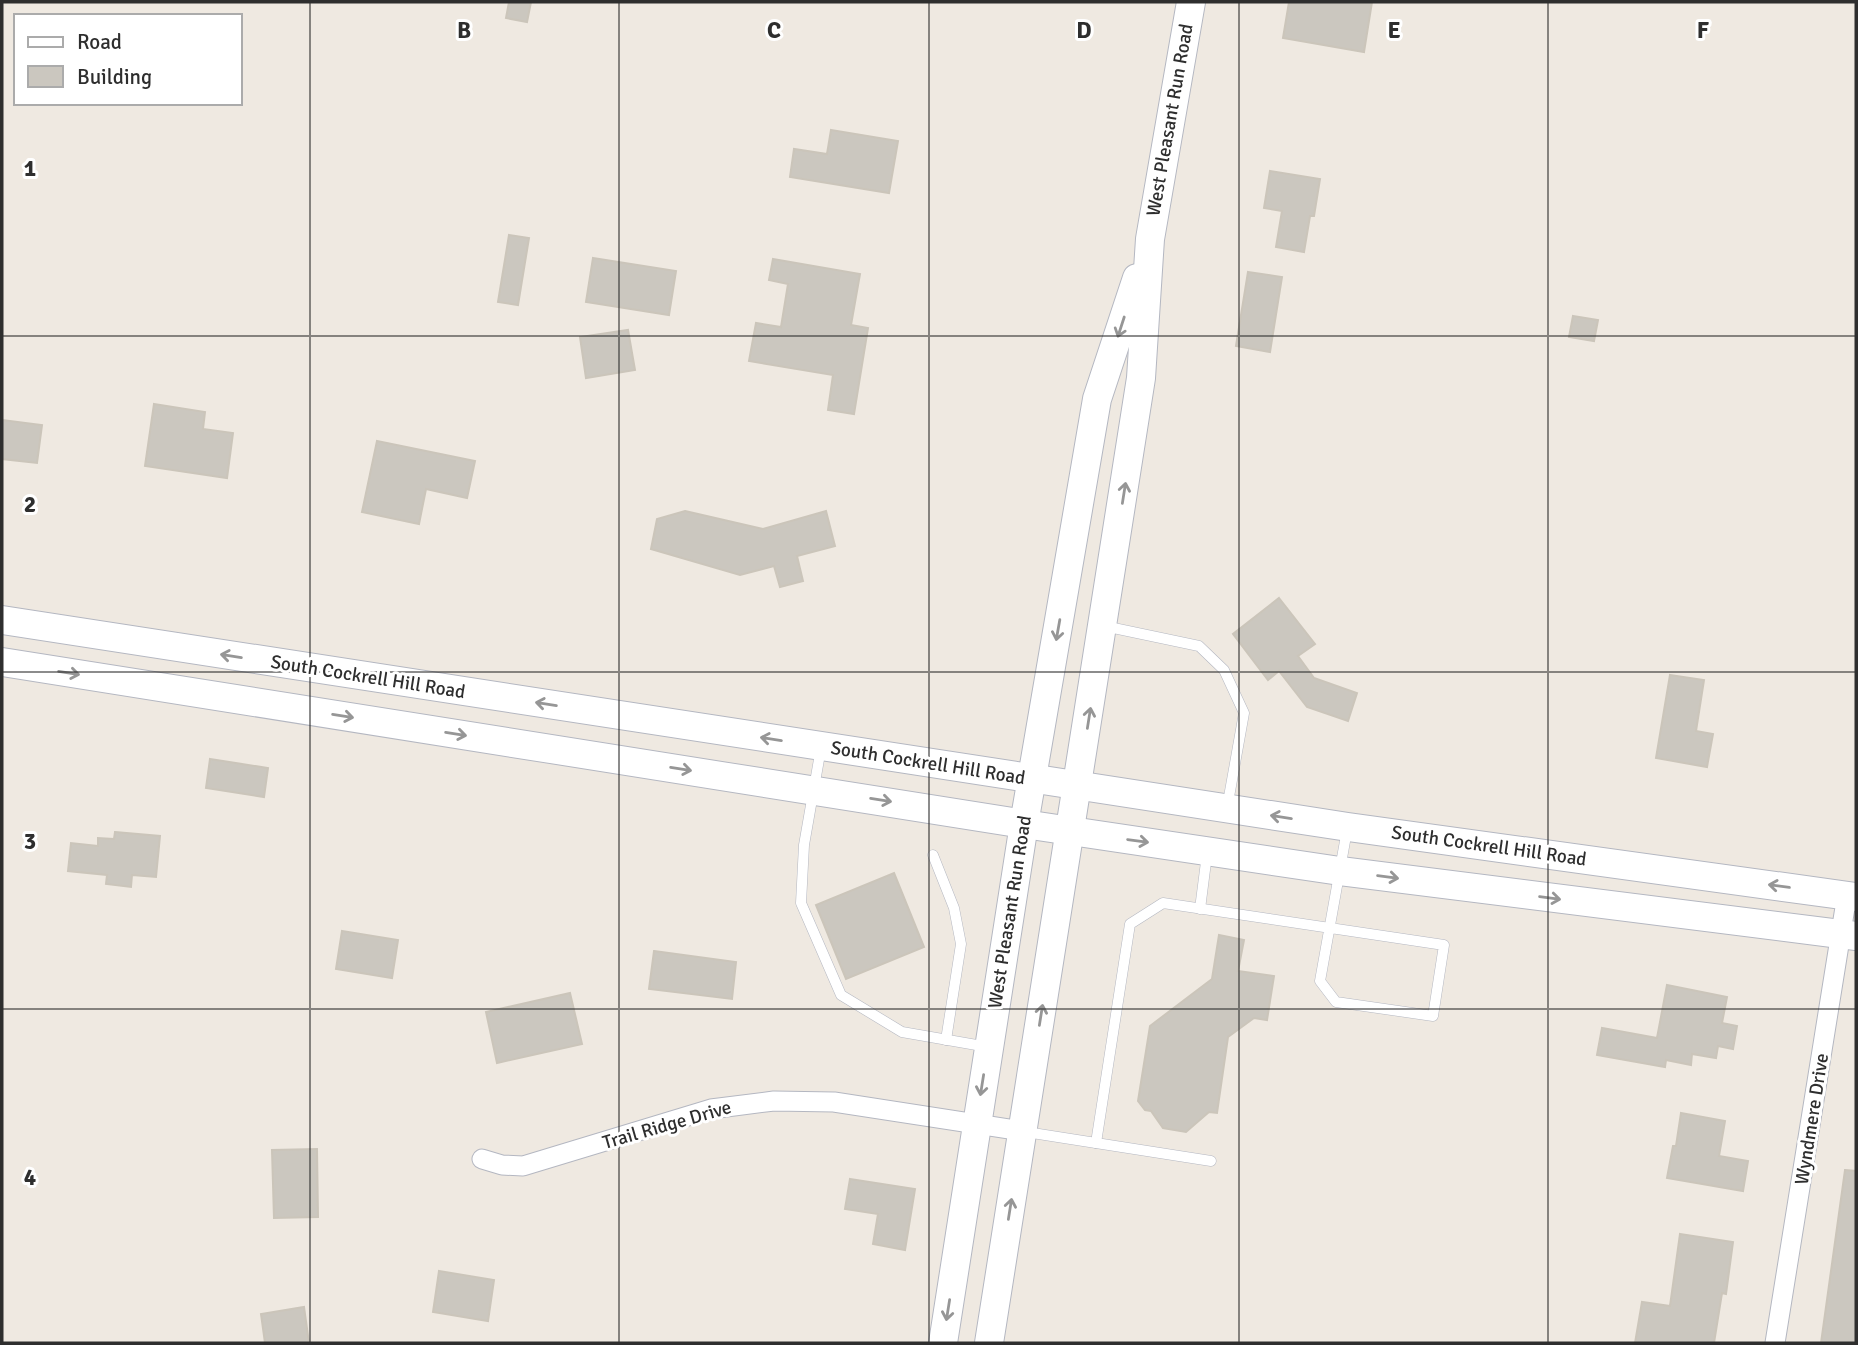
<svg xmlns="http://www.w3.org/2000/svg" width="1858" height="1345" font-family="Signika,sans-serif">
	<rect width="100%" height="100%" fill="#efe9e1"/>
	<!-- building -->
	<g fill="#cbc7bf" stroke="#cbc5ba" stroke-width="2">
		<path d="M 509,2 L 531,2 L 527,22 L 506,18 Z"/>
		<path d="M 1289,2 L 1372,2 L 1364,52 L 1283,38 Z"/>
		<path d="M 831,130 L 898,141 L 889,193 L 790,177 L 794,149 L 827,154 Z"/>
		<path d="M 1270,171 L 1320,179 L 1314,216 L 1310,216 L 1304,252 L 1276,247 L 1282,211 L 1264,208 Z"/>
		<path d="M 509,235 L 529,238 L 518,305 L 498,302 Z"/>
		<path d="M 593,258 L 676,271 L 669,315 L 586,302 Z"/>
		<path d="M 773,259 L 860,274 L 851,325 L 868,328 L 854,414 L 828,410 L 833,375 L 749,361 L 756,323 L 781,327 L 788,284 L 769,280 Z"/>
		<path d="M 1248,272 L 1282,277 L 1270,352 L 1236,346 Z"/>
		<path d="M 1573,316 L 1598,320 L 1594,341 L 1569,337 Z"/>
		<path d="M 628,330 L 635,370 L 586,378 L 580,337 Z"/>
		<path d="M 154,404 L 205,412 L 203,429 L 233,433 L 227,478 L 145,466 Z"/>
		<path d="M 2,420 L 42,425 L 37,463 L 2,459 Z"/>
		<path d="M 377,441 L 475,461 L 467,498 L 426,489 L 419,524 L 362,512 Z"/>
		<path d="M 685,511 L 763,529 L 826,511 L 835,546 L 797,556 L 803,581 L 780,587 L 774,566 L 740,575 L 651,549 L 657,519 Z"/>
		<path d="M 1279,598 L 1315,644 L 1298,656 L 1314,678 L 1357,693 L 1348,721 L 1307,707 L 1279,671 L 1268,680 L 1233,634 Z"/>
		<path d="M 1670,675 L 1704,680 L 1696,731 L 1713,734 L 1707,767 L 1656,758 Z"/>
		<path d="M 210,759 L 268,768 L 264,797 L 206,788 Z"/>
		<path d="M 115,832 L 160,836 L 156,877 L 132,875 L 131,887 L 106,884 L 107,875 L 68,871 L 71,843 L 98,846 L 98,838 L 114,839 Z"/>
		<path d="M 894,873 L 924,947 L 846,979 L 816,905 Z"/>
		<path d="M 342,931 L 398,940 L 392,978 L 336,969 Z"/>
		<path d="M 1219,935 L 1244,940 L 1238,971 L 1274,976 L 1267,1020 L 1254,1018 L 1228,1037 L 1217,1113 L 1209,1112 L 1186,1132 L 1163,1128 L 1151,1111 L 1145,1110 L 1138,1101 L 1150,1026 L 1212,979 Z"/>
		<path d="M 654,951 L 736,962 L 732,999 L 649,989 Z"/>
		<path d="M 1667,985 L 1727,997 L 1722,1023 L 1737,1026 L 1733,1049 L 1718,1046 L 1716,1058 L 1692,1054 L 1691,1065 L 1666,1060 L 1665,1067 L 1597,1055 L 1602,1028 L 1657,1038 Z"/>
		<path d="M 570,993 L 582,1044 L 497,1063 L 486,1012 Z"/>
		<path d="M 1681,1113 L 1725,1121 L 1719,1156 L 1748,1161 L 1743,1191 L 1667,1178 L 1673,1146 L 1676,1146 Z"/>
		<path d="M 317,1149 L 318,1217 L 274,1218 L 272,1150 Z"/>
		<path d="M 1845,1170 L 1856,1171 L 1856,1343 L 1821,1343 Z"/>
		<path d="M 850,1179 L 915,1189 L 905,1250 L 873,1244 L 878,1214 L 845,1209 Z"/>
		<path d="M 1680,1234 L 1733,1242 L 1726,1294 L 1722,1293 L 1714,1343 L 1635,1343 L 1642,1302 L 1670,1306 Z"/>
		<path d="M 439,1271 L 494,1280 L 488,1321 L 433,1312 Z"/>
		<path d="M 304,1307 L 309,1343 L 265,1343 L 261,1314 Z"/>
	</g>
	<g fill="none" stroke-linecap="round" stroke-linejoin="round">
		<!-- service casing -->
		<g stroke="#b4b7c1" stroke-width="11">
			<g id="service">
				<path d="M 1104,626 L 1199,646 L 1224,670 L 1244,713 L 1227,808"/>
				<path d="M 821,748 L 804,845 L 801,903 L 841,995 L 902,1032 L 988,1047"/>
				<path d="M 933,855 L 954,908 L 961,944 L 946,1040"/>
				<path d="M 1200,909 L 1207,854"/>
				<path d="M 1026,1132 L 1096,1143 L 1130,924 L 1163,903 L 1444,945 L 1433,1016 L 1336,1002 L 1320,981 L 1347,830"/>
				<path d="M 1096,1143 L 1211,1161"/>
			</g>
		</g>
		<!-- minor casing -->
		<g stroke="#b4b7c1" stroke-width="21">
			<g id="minor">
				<path d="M 482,1159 L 502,1165 L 523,1166 L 711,1109 L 774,1101 L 834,1102 L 1022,1131"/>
				<path d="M 1775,1343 L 1847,895"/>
			</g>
		</g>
		<!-- secondary casing -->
		<g stroke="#b4b7c1" stroke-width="30">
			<g id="secondary">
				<path d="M 2,620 L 1348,827 L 1856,897"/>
				<path d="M 2,662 L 1024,824 L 1340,871 L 1856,936"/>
				<path d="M 943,1343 L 1024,824 L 1097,399 L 1137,278"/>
				<path d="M 989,1343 L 1141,378 L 1150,239 L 1191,2"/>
			</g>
		</g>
		<!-- service -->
		<use href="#service" stroke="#fff" stroke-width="10"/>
		<!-- minor -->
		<use href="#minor" stroke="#fff" stroke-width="19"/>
		<!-- secondary -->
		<use href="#secondary" stroke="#fff" stroke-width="28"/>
	</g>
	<!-- one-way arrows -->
	<defs><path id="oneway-shaft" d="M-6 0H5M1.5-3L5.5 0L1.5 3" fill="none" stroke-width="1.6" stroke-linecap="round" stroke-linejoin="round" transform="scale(1.75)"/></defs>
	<g stroke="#969696">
		<use href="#oneway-shaft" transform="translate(1121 327) rotate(108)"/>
		<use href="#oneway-shaft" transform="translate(1124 493) rotate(-81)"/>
		<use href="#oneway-shaft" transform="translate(1058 630) rotate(100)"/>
		<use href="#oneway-shaft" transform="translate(231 656) rotate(-171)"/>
		<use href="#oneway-shaft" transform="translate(69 673) rotate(9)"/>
		<use href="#oneway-shaft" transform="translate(546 704) rotate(-171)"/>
		<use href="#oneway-shaft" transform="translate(343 716) rotate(9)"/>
		<use href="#oneway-shaft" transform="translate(1089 718) rotate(-81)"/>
		<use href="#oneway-shaft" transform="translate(456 734) rotate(9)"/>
		<use href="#oneway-shaft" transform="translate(771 739) rotate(-171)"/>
		<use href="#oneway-shaft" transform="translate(681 769) rotate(9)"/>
		<use href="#oneway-shaft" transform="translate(881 800) rotate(9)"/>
		<use href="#oneway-shaft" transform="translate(1281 817) rotate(-171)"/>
		<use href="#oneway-shaft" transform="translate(1138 841) rotate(8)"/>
		<use href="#oneway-shaft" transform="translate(1388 877) rotate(7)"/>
		<use href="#oneway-shaft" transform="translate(1779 886) rotate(-172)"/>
		<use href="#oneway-shaft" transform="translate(1550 898) rotate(7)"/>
		<use href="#oneway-shaft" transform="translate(1041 1015) rotate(-81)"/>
		<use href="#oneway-shaft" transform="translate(982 1085) rotate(99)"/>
		<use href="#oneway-shaft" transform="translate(1010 1209) rotate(-81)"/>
		<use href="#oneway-shaft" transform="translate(948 1310) rotate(99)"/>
	</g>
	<!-- grid -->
	<path fill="none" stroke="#2e2e2e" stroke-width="2" stroke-opacity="0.55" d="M 310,2 L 310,1343M 619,2 L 619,1343M 929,2 L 929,1343M 1239,2 L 1239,1343M 1548,2 L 1548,1343M 2,336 L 1856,336M 2,672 L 1856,672M 2,1009 L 1856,1009"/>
	<g text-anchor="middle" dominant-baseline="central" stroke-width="6" stroke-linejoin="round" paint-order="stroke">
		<!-- street labels -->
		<g font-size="19" fill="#2e2e2e" stroke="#fff">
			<text transform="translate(1170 120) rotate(-80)">West Pleasant Run Road</text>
			<text transform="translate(368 677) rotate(9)">South Cockrell Hill Road</text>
			<text transform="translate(928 763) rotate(9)">South Cockrell Hill Road</text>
			<text transform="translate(1489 846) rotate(8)">South Cockrell Hill Road</text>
			<text transform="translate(1010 912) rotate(-81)">West Pleasant Run Road</text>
			<text transform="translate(1812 1119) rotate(-81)">Wyndmere Drive</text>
			<text transform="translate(667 1125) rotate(-16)">Trail Ridge Drive</text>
		</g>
	</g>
	<g font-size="23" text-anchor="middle" font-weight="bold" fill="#2e2e2e" stroke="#fff" stroke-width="6" stroke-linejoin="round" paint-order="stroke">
		<text x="464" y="38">B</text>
		<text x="774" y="38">C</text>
		<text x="1084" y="38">D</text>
		<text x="1394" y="38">E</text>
		<text x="1703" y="38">F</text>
		<text x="30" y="176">1</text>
		<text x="30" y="512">2</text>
		<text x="30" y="849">3</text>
		<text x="30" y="1185">4</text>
	</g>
	<!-- border -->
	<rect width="1858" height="1345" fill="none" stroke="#2e2e2e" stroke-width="7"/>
	<!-- legend -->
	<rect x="14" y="14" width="228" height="91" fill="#ffffff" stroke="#ababab" stroke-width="2"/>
	<rect x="28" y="37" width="35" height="10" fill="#ffffff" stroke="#ababab" stroke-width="2"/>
	<text x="77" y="49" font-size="21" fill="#2e2e2e">Road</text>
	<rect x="28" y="66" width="35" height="21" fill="#cbc7bf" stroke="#ababab" stroke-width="2"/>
	<text x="77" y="84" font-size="21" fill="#2e2e2e">Building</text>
</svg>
